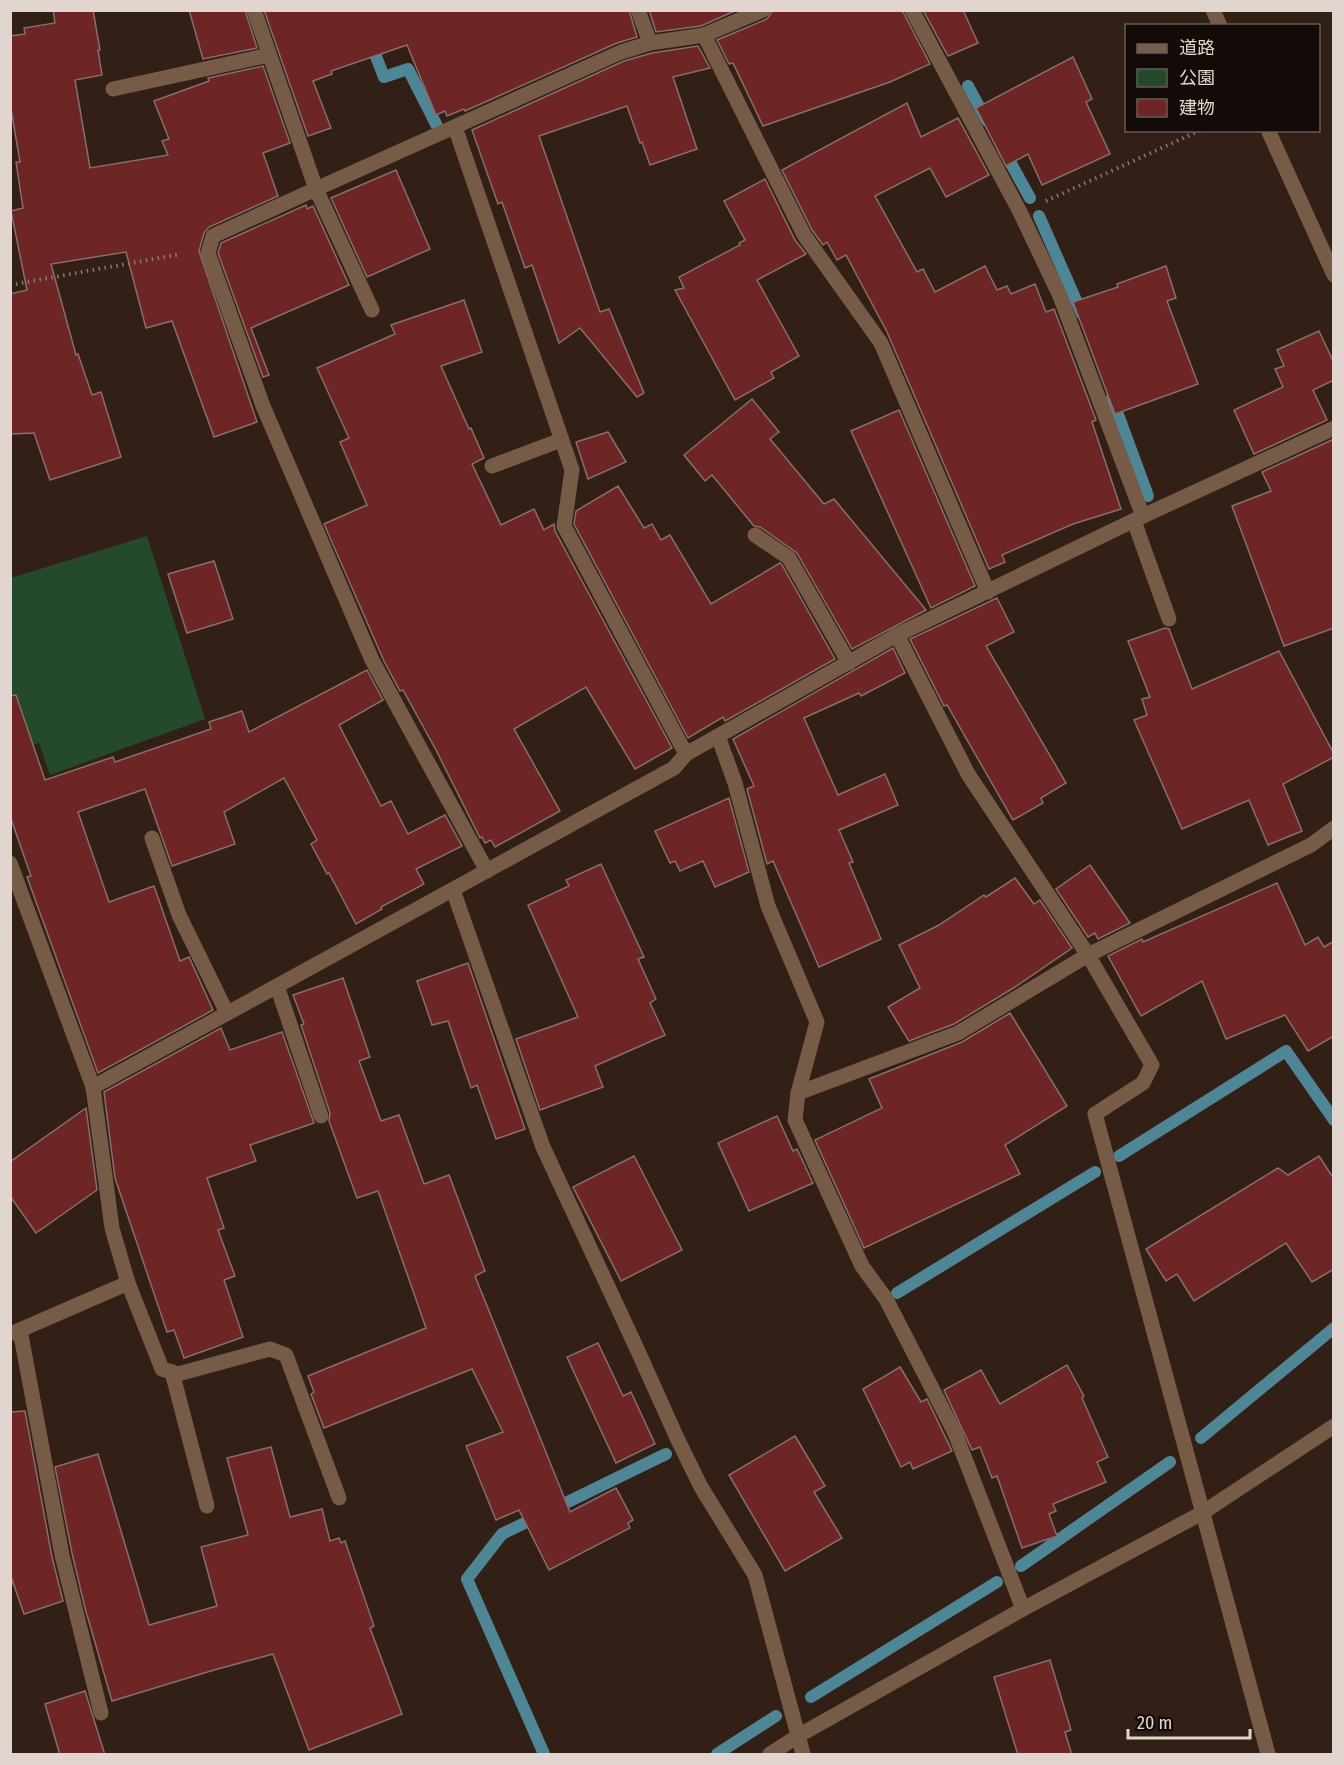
<svg xmlns="http://www.w3.org/2000/svg" width="1344" height="1765" font-family="'Fira Sans Condensed','Noto Sans JP',sans-serif">
	<rect width="100%" height="100%" fill="#321f15"/>
	<!-- green -->
	<path fill="#254a2b" d="M 147,536 L 205,719 L 50,775 L 39,743 L 11,753 L 11,578 Z"/>
	<g fill="none" stroke-linecap="round" stroke-linejoin="round">
		<!-- stream -->
		<g stroke="#4e8696" stroke-width="12">
			<path d="M 370,41 L 384,77 L 408,69 L 437,126"/>
			<path d="M 968,86 L 987,121"/>
			<path d="M 1003,149 L 1030,198"/>
			<path d="M 1039,216 L 1082,314"/>
			<path d="M 1112,398 L 1148,496"/>
			<path d="M 1119,1156 L 1286,1051 L 1334,1120"/>
			<path d="M 897,1293 L 1095,1172"/>
			<path d="M 1201,1438 L 1334,1328"/>
			<path d="M 1021,1566 L 1170,1462"/>
			<path d="M 811,1697 L 997,1582"/>
			<path d="M 544,1754 L 467,1579 L 502,1534 L 666,1454"/>
			<path d="M 717,1754 L 776,1716"/>
		</g>
	</g>
	<!-- building -->
	<g fill="#6e2526" stroke="#886e6c" stroke-width="1.5">
		<path d="M 53,10 L 93,10 L 100,50 L 98,50 L 102,75 L 75,80 L 90,168 L 168,155 L 162,141 L 169,139 L 154,101 L 209,81 L 208,78 L 263,66 L 290,143 L 263,153 L 278,196 L 209,227 L 204,233 L 199,251 L 257,422 L 214,437 L 172,321 L 146,328 L 126,252 L 51,264 L 76,355 L 78,354 L 92,395 L 101,392 L 121,457 L 50,480 L 34,433 L 10,434 L 10,294 L 27,290 L 11,211 L 23,208 L 16,162 L 20,162 L 10,103 L 10,36 L 25,34 L 24,28 L 55,23 Z"/>
		<path d="M 189,10 L 245,10 L 257,48 L 203,59 Z"/>
		<path d="M 264,10 L 629,10 L 637,37 L 617,43 L 465,111 L 464,109 L 447,116 L 445,111 L 436,115 L 407,45 L 331,71 L 332,74 L 313,81 L 331,128 L 308,136 Z"/>
		<path d="M 649,10 L 737,10 L 701,26 L 656,32 Z"/>
		<path d="M 773,10 L 902,10 L 930,64 L 890,82 L 763,126 L 733,63 L 729,64 L 717,40 L 767,19 Z"/>
		<path d="M 923,10 L 963,10 L 978,43 L 948,56 Z"/>
		<path d="M 698,46 L 710,68 L 673,77 L 697,149 L 650,165 L 642,142 L 640,143 L 627,106 L 539,136 L 600,312 L 609,309 L 644,393 L 637,397 L 580,328 L 559,343 L 532,265 L 525,268 L 502,202 L 498,204 L 472,130 L 624,61 L 652,53 Z"/>
		<path d="M 1073,57 L 1092,99 L 1086,102 L 1110,154 L 1042,185 L 1028,154 L 1006,166 L 976,108 Z"/>
		<path d="M 907,103 L 921,137 L 958,118 L 989,175 L 946,197 L 930,168 L 875,196 L 917,272 L 923,269 L 935,292 L 985,266 L 997,290 L 1007,286 L 1011,294 L 1035,284 L 1046,312 L 1054,309 L 1096,420 L 1092,422 L 1121,509 L 1073,524 L 1002,555 L 1005,562 L 989,569 L 887,332 L 846,255 L 837,260 L 827,242 L 823,245 L 812,230 L 782,170 Z"/>
		<path d="M 396,170 L 430,249 L 367,277 L 331,198 Z"/>
		<path d="M 765,179 L 795,240 L 806,254 L 757,280 L 799,356 L 771,372 L 774,378 L 735,400 L 675,290 L 684,288 L 679,277 L 740,245 L 739,243 L 745,240 L 724,201 Z"/>
		<path d="M 306,205 L 307,209 L 313,206 L 349,285 L 251,328 L 269,375 L 263,377 L 218,253 L 221,243 Z"/>
		<path d="M 1166,266 L 1176,298 L 1167,301 L 1198,384 L 1115,414 L 1073,302 L 1118,287 L 1117,284 Z"/>
		<path d="M 464,300 L 482,352 L 441,366 L 469,429 L 471,428 L 484,458 L 472,464 L 501,525 L 534,509 L 544,530 L 554,524 L 555,531 L 672,748 L 635,769 L 586,687 L 514,729 L 560,811 L 495,847 L 491,840 L 485,843 L 482,837 L 480,838 L 436,750 L 403,690 L 400,691 L 384,661 L 324,524 L 367,505 L 340,442 L 349,438 L 317,368 L 395,334 L 391,325 Z"/>
		<path d="M 1319,331 L 1334,363 L 1334,380 L 1313,390 L 1327,420 L 1254,454 L 1234,410 L 1283,387 L 1275,369 L 1284,366 L 1277,350 Z"/>
		<path d="M 752,399 L 779,432 L 770,439 L 824,504 L 834,499 L 926,610 L 852,649 L 797,553 L 760,527 L 754,526 L 712,475 L 705,481 L 684,455 Z"/>
		<path d="M 899,410 L 975,586 L 931,608 L 851,431 Z"/>
		<path d="M 608,432 L 626,462 L 588,479 L 576,442 Z"/>
		<path d="M 1334,439 L 1334,628 L 1284,646 L 1232,506 L 1271,491 L 1262,472 Z"/>
		<path d="M 618,486 L 644,528 L 652,524 L 661,540 L 670,535 L 711,604 L 780,563 L 782,565 L 835,659 L 725,721 L 723,717 L 688,738 L 574,524 L 576,511 Z"/>
		<path d="M 214,561 L 233,619 L 187,633 L 168,574 Z"/>
		<path d="M 997,598 L 1014,632 L 986,646 L 1066,783 L 1041,798 L 1043,803 L 1013,820 L 947,705 L 944,706 L 910,639 Z"/>
		<path d="M 1165,628 L 1169,629 L 1192,689 L 1279,651 L 1334,754 L 1334,757 L 1283,784 L 1302,831 L 1268,845 L 1249,800 L 1182,829 L 1134,720 L 1147,715 L 1142,699 L 1150,697 L 1128,641 Z"/>
		<path d="M 893,648 L 905,673 L 861,696 L 859,693 L 804,718 L 838,795 L 885,774 L 898,805 L 839,830 L 853,862 L 849,863 L 881,939 L 819,967 L 773,861 L 767,864 L 747,789 L 754,786 L 733,739 Z"/>
		<path d="M 367,670 L 383,700 L 339,725 L 381,806 L 391,801 L 408,834 L 445,815 L 462,846 L 416,869 L 424,884 L 381,907 L 382,909 L 356,924 L 329,873 L 327,874 L 311,844 L 317,840 L 284,778 L 224,812 L 235,844 L 172,866 L 145,789 L 78,812 L 109,902 L 154,886 L 180,961 L 189,957 L 213,1010 L 98,1073 L 27,877 L 31,876 L 10,816 L 10,696 L 16,695 L 45,780 L 113,757 L 115,762 L 211,729 L 209,722 L 242,711 L 249,732 Z"/>
		<path d="M 729,798 L 749,872 L 715,887 L 703,861 L 680,871 L 675,861 L 670,863 L 655,831 Z"/>
		<path d="M 601,864 L 644,957 L 638,959 L 656,999 L 650,1003 L 665,1035 L 595,1066 L 603,1087 L 540,1110 L 516,1039 L 578,1017 L 528,905 L 569,886 L 566,880 Z"/>
		<path d="M 1090,865 L 1130,923 L 1098,939 L 1095,933 L 1088,937 L 1056,889 Z"/>
		<path d="M 1015,878 L 1034,904 L 1040,900 L 1072,948 L 1015,987 L 954,1024 L 909,1041 L 888,1007 L 920,988 L 899,945 L 939,925 L 984,895 L 986,897 Z"/>
		<path d="M 1277,883 L 1305,945 L 1318,937 L 1324,947 L 1334,941 L 1334,1036 L 1308,1051 L 1285,1015 L 1226,1039 L 1202,981 L 1141,1016 L 1108,956 L 1142,939 L 1143,942 Z"/>
		<path d="M 468,963 L 525,1129 L 496,1139 L 477,1085 L 471,1088 L 448,1021 L 432,1025 L 417,981 Z"/>
		<path d="M 343,978 L 370,1057 L 359,1061 L 381,1121 L 399,1115 L 424,1184 L 449,1175 L 485,1271 L 475,1276 L 570,1512 L 616,1488 L 633,1520 L 628,1523 L 630,1528 L 549,1570 L 519,1510 L 496,1520 L 466,1446 L 503,1432 L 472,1369 L 324,1428 L 311,1394 L 314,1392 L 308,1376 L 426,1328 L 378,1191 L 357,1198 L 329,1121 L 330,1113 L 301,1025 L 304,1024 L 293,995 Z"/>
		<path d="M 1010,1013 L 1067,1106 L 1005,1145 L 1020,1174 L 864,1248 L 815,1140 L 882,1108 L 869,1079 L 962,1042 Z"/>
		<path d="M 221,1028 L 230,1050 L 282,1032 L 314,1123 L 250,1145 L 256,1161 L 207,1178 L 224,1228 L 218,1230 L 235,1276 L 224,1280 L 243,1337 L 184,1358 L 174,1330 L 167,1332 L 115,1178 L 104,1092 Z"/>
		<path d="M 86,1108 L 97,1190 L 36,1233 L 10,1196 L 10,1162 Z"/>
		<path d="M 777,1116 L 793,1151 L 797,1149 L 813,1183 L 749,1211 L 718,1143 Z"/>
		<path d="M 634,1156 L 682,1250 L 621,1281 L 573,1187 Z"/>
		<path d="M 1319,1156 L 1334,1179 L 1334,1269 L 1312,1282 L 1286,1243 L 1194,1301 L 1177,1274 L 1166,1281 L 1146,1249 L 1278,1168 L 1288,1175 Z"/>
		<path d="M 598,1343 L 623,1396 L 631,1392 L 655,1444 L 616,1463 L 567,1357 Z"/>
		<path d="M 1067,1365 L 1084,1396 L 1082,1398 L 1108,1457 L 1097,1462 L 1106,1482 L 1053,1504 L 1056,1511 L 1049,1514 L 1057,1536 L 1022,1548 L 997,1476 L 992,1478 L 980,1447 L 972,1450 L 944,1390 L 981,1370 L 1000,1404 Z"/>
		<path d="M 900,1367 L 921,1402 L 927,1399 L 952,1451 L 913,1469 L 910,1462 L 901,1467 L 863,1389 Z"/>
		<path d="M 25,1411 L 52,1557 L 63,1601 L 24,1614 L 10,1574 L 10,1412 Z"/>
		<path d="M 795,1436 L 825,1486 L 814,1492 L 842,1538 L 785,1571 L 729,1475 Z"/>
		<path d="M 271,1447 L 290,1517 L 322,1509 L 330,1541 L 339,1538 L 341,1543 L 345,1541 L 374,1626 L 370,1628 L 402,1714 L 309,1750 L 273,1654 L 214,1670 L 112,1701 L 85,1608 L 72,1553 L 55,1467 L 98,1454 L 149,1625 L 217,1606 L 201,1547 L 248,1535 L 227,1458 Z"/>
		<path d="M 1050,1660 L 1071,1730 L 1065,1732 L 1072,1755 L 1018,1755 L 994,1677 Z"/>
		<path d="M 85,1691 L 105,1755 L 60,1755 L 45,1704 Z"/>
	</g>
	<g fill="none" stroke-linecap="round" stroke-linejoin="round">
		<!-- path -->
		<g stroke="#897970" stroke-width="4" stroke-dasharray="1.5 4.5" stroke-linecap="butt">
			<path d="M 1046,201 L 1201,130"/>
			<path d="M 10,285 L 181,254"/>
		</g>
		<!-- minor -->
		<g stroke="#765c47" stroke-width="15">
			<path d="M 254,10 L 316,189 L 621,52 L 650,43 L 704,35 L 763,10"/>
			<path d="M 638,10 L 650,43"/>
			<path d="M 912,10 L 1020,212 L 1060,296 L 1143,516"/>
			<path d="M 1213,10 L 1220,26"/>
			<path d="M 704,35 L 804,235 L 881,343 L 988,592"/>
			<path d="M 113,89 L 269,55"/>
			<path d="M 455,127 L 572,470 L 564,526 L 686,754"/>
			<path d="M 1268,130 L 1334,275"/>
			<path d="M 372,310 L 316,189 L 213,236 L 208,253 L 263,406 L 372,660 L 487,871"/>
			<path d="M 492,466 L 561,440"/>
			<path d="M 1134,521 L 1169,619"/>
			<path d="M 755,535 L 789,558 L 849,663"/>
			<path d="M 897,635 L 968,774 L 1088,955 L 1152,1065 L 1143,1083 L 1095,1114 L 1268,1754"/>
			<path d="M 718,736 L 735,783 L 768,906 L 817,1022 L 798,1093 L 795,1120 L 862,1266 L 886,1299 L 955,1433 L 1023,1609"/>
			<path d="M 152,838 L 179,915 L 227,1013"/>
			<path d="M 10,863 L 93,1087"/>
			<path d="M 453,890 L 543,1147 L 637,1349 L 677,1438 L 701,1487 L 755,1575 L 803,1754"/>
			<path d="M 277,986 L 321,1116"/>
			<path d="M 798,1093 L 958,1033 L 1088,955 L 1311,845 L 1334,828"/>
			<path d="M 20,1330 L 62,1555 L 101,1713"/>
			<path d="M 13,1333 L 128,1283"/>
			<path d="M 172,1372 L 207,1506"/>
			<path d="M 339,1498 L 286,1355 L 270,1349 L 178,1374 L 162,1369 L 128,1283 L 112,1228 L 93,1087 L 674,768 L 686,754 L 897,635 L 1143,516 L 1334,428"/>
			<path d="M 770,1754 L 798,1736 L 1023,1609 L 1202,1513 L 1334,1426"/>
		</g>
	</g>
	<!-- border -->
	<rect width="1344" height="1765" fill="none" stroke="#e2d5cf" stroke-width="24"/>
	<!-- legend -->
	<rect x="1125" y="24" width="195" height="108" fill="#130b07" stroke="#665c57" stroke-width="1.5"/>
	<rect x="1137" y="44" width="30" height="9" fill="#765c47" stroke="#665c57" stroke-width="1.5"/>
	<text x="1179" y="54" font-size="18" fill="#e2d5cf">道路</text>
	<rect x="1137" y="69" width="30" height="18" fill="#254a2b" stroke="#665c57" stroke-width="1.5"/>
	<text x="1179" y="84" font-size="18" fill="#e2d5cf">公園</text>
	<rect x="1137" y="99" width="30" height="18" fill="#6e2526" stroke="#665c57" stroke-width="1.5"/>
	<text x="1179" y="114" font-size="18" fill="#e2d5cf">建物</text>
	<!-- scale -->
	<path d="M1128 1729v9h122v-9" fill="none" stroke="#e2d5cf" stroke-width="3"/>
	<text x="1137" y="1729" font-size="18" fill="#e2d5cf" stroke="#130b07" stroke-width="4.5" paint-order="stroke">20 m</text>
</svg>
